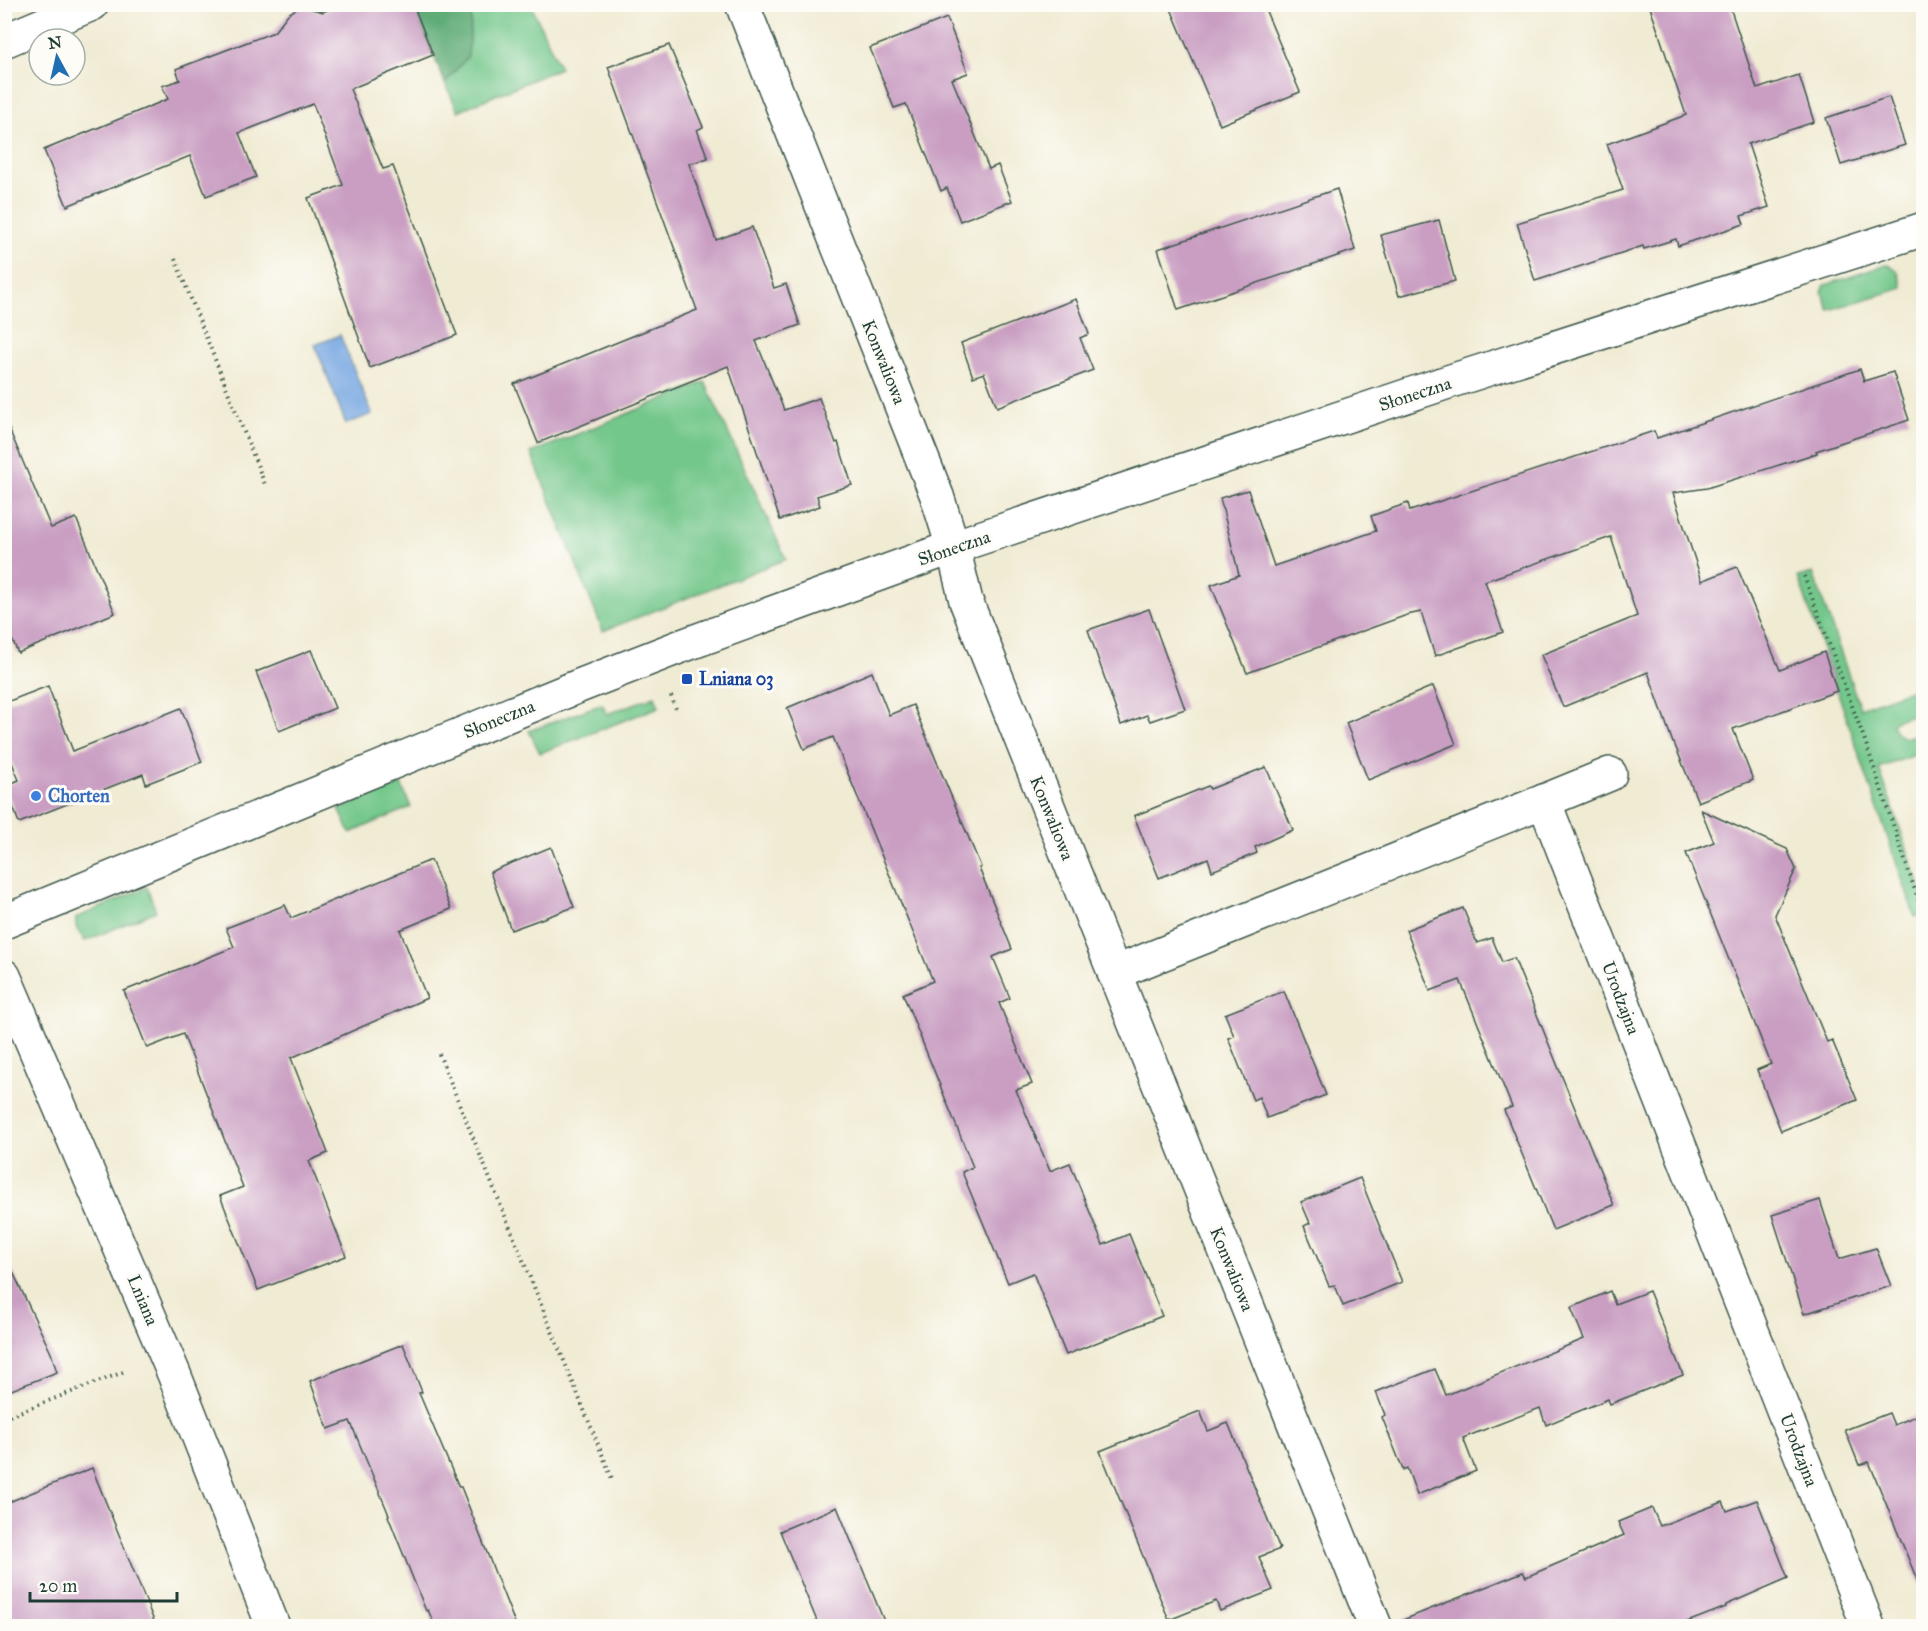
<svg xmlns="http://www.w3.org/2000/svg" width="1928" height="1631" font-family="'IM FELL Great Primer',serif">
	<rect width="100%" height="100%" fill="#fdfcf7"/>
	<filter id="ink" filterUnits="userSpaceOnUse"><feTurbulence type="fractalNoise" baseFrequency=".0167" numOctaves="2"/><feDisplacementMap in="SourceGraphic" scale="12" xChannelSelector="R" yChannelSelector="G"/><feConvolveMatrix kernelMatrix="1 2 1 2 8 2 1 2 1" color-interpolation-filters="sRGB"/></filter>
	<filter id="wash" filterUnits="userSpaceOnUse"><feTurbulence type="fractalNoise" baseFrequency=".008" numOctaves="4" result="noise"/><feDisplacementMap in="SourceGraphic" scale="24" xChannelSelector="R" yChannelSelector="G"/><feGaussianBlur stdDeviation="1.35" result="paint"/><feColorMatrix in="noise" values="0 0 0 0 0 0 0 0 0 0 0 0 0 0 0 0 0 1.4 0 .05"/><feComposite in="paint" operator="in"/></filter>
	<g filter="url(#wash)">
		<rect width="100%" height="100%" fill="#f0ebd3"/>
		<!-- green -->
		<g fill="#73c78b" stroke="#498260" stroke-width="1.5">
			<path d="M 469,5 L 531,5 L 560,68 L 458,111 L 445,83 L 468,56 L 471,21 Z"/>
			<path d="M 1888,264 L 1897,270 L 1903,288 L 1829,310 L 1822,292 L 1825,285 Z"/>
			<path d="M 705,382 L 786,559 L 603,631 L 531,453 Z"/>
			<path d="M 1813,573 L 1860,708 L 1923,685 L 1923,712 L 1896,720 L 1892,724 L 1897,733 L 1904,738 L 1923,733 L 1923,752 L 1879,768 L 1923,895 L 1923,914 L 1915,917 L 1798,577 Z"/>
			<path d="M 655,696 L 659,707 L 540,753 L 529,731 L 602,704 L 607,714 Z"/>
			<path d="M 401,784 L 411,807 L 350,833 L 339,809 Z"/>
			<path d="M 147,887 L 156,911 L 85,941 C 79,933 74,927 76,918 Z"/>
		</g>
		<!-- forest -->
		<path fill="#5eac77" stroke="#3e7456" stroke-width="1.5" d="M 413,5 L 469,5 L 471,21 L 468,56 L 445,83 Z"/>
		<!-- water -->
		<path fill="#78a8e2" stroke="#4c728b" stroke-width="1.5" d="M 340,335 L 372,414 L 346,424 L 315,345 Z"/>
		<g id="blocks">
			<!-- building -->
			<g fill="#c99ec2">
				<path d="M 341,4 L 413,4 L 433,55 L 350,89 L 383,169 L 393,166 L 457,335 L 370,368 L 308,198 L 343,185 L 313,104 L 239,133 L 256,177 L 206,196 L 190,156 L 67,206 L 44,150 L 168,99 L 162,86 L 180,80 L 176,69 L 274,32 L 288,14 L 296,9 L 304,7 L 323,12 Z"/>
				<path d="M 1169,4 L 1263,4 L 1300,92 L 1220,125 Z"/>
				<path d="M 1649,4 L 1729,4 L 1757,89 L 1799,75 L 1814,122 L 1748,144 L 1769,207 L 1741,216 L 1744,224 L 1678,246 L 1676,239 L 1644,249 L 1643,246 L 1535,281 L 1517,223 L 1623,190 L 1607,144 L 1686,115 Z"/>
				<path d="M 947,18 L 968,73 L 952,79 L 989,169 L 998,165 L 1012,201 L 960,221 L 947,188 L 941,191 L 906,104 L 894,108 L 870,48 Z"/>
				<path d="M 669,45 L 703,127 L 697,130 L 708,158 L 689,164 L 716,240 L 752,227 L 774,288 L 786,284 L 800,325 L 756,341 L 784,410 L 819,398 L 836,443 L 838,442 L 852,485 L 817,496 L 820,506 L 780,520 L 728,366 L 538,443 L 514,384 L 697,310 L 608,67 Z"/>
				<path d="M 1889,97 L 1905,145 L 1841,165 L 1826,118 Z"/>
				<path d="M 1337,189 L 1355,250 L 1178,310 L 1158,249 Z"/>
				<path d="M 1439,220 L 1455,281 L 1399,296 L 1381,235 Z"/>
				<path d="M 1076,299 L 1089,334 L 1080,338 L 1093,370 L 997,407 L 984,373 L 973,377 L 961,343 Z"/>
				<path d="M 1860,369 L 1864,381 L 1893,372 L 1909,420 L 1816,451 L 1817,453 L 1707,488 L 1673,493 L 1702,581 L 1737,567 L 1780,670 L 1824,652 L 1837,691 L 1733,729 L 1753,780 L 1698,802 L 1674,743 L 1673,743 L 1648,672 L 1563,707 L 1541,655 L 1637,616 L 1611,537 L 1485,581 L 1503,632 L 1435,656 L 1421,612 L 1407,615 L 1247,673 L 1211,585 L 1239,575 L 1220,498 L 1248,490 L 1274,566 L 1376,531 L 1371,516 L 1408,503 L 1410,511 L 1654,431 L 1657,438 Z"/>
				<path d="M 4,417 L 51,528 L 76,518 L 115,613 L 18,653 L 4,621 Z"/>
				<path d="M 1149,609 L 1185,709 L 1150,721 L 1147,715 L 1121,725 L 1088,630 Z"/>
				<path d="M 311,650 L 335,708 L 279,731 L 256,672 Z"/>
				<path d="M 872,672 L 889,715 L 913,705 L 981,867 L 979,868 L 1012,949 L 993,957 L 1010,998 L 999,1003 L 1032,1084 L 1016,1090 L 1050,1171 L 1070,1163 L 1103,1245 L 1129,1234 L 1162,1316 L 1066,1355 L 1033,1273 L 1008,1283 L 962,1172 L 973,1167 L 903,994 L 933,981 L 833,737 L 804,749 L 787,708 Z"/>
				<path d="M 48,686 L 73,751 L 181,708 L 202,762 L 146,784 L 143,774 L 19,823 L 5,786 L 19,780 L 4,743 L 4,703 Z"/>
				<path d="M 1433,686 L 1456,744 L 1368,780 L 1346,723 Z"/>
				<path d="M 1266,767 L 1293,830 L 1255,847 L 1257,853 L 1212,871 L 1208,858 L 1159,878 L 1134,816 L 1208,786 L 1210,789 Z"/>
				<path d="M 1701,810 L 1787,849 L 1796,869 L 1775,915 L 1827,1042 L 1832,1040 L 1857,1100 L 1781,1131 L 1757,1070 L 1771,1064 L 1686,853 L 1714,842 Z"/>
				<path d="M 551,847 L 574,907 L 511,930 L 490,872 Z"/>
				<path d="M 431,860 L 451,909 L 400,930 L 427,998 L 291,1058 L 328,1153 L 309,1161 L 346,1256 L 258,1290 L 220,1196 L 243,1187 L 183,1034 L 147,1048 L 124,991 L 234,947 L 226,928 L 285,905 L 291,918 Z"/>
				<path d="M 1463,908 L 1477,943 L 1492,938 L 1502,962 L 1514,958 L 1614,1205 L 1553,1230 L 1504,1110 L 1512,1107 L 1460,980 L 1430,991 L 1406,930 Z"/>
				<path d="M 1284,991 L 1326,1095 L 1267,1118 L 1259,1097 L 1253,1100 L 1228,1038 L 1234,1036 L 1225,1014 Z"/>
				<path d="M 1360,1178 L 1402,1282 L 1343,1306 L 1335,1285 L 1329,1286 L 1304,1226 L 1310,1223 L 1301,1202 Z"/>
				<path d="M 1820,1200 L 1839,1259 L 1876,1248 L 1891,1286 L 1804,1314 L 1772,1215 Z"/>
				<path d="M 4,1253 L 51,1353 L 57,1372 L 4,1393 Z"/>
				<path d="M 1610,1291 L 1615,1304 L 1649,1291 L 1683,1375 L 1610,1404 L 1608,1399 L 1546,1425 L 1540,1408 L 1463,1438 L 1476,1471 L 1417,1495 L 1407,1468 L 1403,1470 L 1382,1417 L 1385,1415 L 1376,1392 L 1435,1369 L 1446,1395 L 1584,1339 L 1571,1308 Z"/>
				<path d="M 403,1344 L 422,1392 L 419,1393 L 459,1487 L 461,1487 L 516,1626 L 435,1626 L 428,1610 L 426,1611 L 388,1516 L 389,1515 L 350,1421 L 328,1429 L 310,1381 Z"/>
				<path d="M 1200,1411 L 1208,1431 L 1228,1423 L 1280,1549 L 1259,1557 L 1273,1590 L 1220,1611 L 1216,1601 L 1169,1620 L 1100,1451 Z"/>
				<path d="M 1889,1413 L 1894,1425 L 1923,1413 L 1923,1592 L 1922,1592 L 1869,1462 L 1859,1465 L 1845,1430 Z"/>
				<path d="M 92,1468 L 156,1626 L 4,1626 L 4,1504 Z"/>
				<path d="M 1757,1500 L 1788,1578 L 1726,1605 L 1726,1607 L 1677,1626 L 1393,1626 L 1393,1624 L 1523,1572 L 1526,1577 L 1624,1535 L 1618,1522 L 1652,1508 L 1660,1526 L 1723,1502 L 1727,1511 Z"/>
				<path d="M 837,1507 L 886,1626 L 819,1626 L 780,1531 Z"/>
			</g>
		</g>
	</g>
	<g filter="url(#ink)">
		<use href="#blocks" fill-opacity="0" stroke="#3e574c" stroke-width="1.5"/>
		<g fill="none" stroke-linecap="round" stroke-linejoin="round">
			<!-- minor casing -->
			<g stroke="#3e574c" stroke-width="36">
				<g id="minor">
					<path d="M 742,4 L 937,496 L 953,547 L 966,601 L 1375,1626"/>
					<path d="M 4,41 L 92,4"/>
					<path d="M 1544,801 L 1610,774"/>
					<path d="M 4,922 L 579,686 L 679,647 L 953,547 L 1454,380 L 1924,229"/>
					<path d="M 1114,973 L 1544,801 L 1868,1626"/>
					<path d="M 4,976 L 174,1374 L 273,1626"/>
				</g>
			</g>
			<!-- path -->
			<g stroke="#3e574c" stroke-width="4" stroke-dasharray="1.5 4.5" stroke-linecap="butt">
				<path d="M 175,259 L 266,487"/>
				<path d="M 1804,576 L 1864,738 L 1923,914"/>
				<path d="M 671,696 L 676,709"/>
				<path d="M 439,1054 L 613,1481"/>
				<path d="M 4,1418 L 126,1371"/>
			</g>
			<!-- minor -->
			<use href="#minor" stroke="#fff" stroke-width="33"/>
		</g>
	</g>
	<!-- markers -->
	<rect fill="#1a4fb4" stroke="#fdfcf7" stroke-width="2" x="681" y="673" width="12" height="12" rx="3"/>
	<circle fill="#3f7fe0" stroke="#fdfcf7" stroke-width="2" cx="36" cy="796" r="6"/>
	<g text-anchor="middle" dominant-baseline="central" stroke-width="6" stroke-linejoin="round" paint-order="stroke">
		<!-- street labels -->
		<g font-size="18" fill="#1f3d34" stroke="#fdfcf7">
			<text transform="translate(884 362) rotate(68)">Konwaliowa</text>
			<text transform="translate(1415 394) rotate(-18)">Słoneczna</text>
			<text transform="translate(954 548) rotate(-19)">Słoneczna</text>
			<text transform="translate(499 719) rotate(-22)">Słoneczna</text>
			<text transform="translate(1052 818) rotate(68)">Konwaliowa</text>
			<text transform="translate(1621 998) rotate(69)">Urodzajna</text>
			<text transform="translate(1232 1269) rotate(68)">Konwaliowa</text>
			<text transform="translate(143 1300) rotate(67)">Lniana</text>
			<text transform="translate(1799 1450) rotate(69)">Urodzajna</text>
		</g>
		<!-- transit labels -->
		<g font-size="18" font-weight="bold" fill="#164399" stroke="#fdfcf7" text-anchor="start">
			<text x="699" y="679">Lniana 03</text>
		</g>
		<!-- shop labels -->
		<g font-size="18" font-weight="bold" fill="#366cbe" stroke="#fdfcf7" text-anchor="start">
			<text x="48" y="796">Chorten</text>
		</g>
	</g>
	<!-- margin -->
	<rect width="1928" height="1631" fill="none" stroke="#fdfcf7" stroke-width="24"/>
	<!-- north arrow -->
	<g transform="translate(57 57) rotate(352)"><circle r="28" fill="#fdfcf7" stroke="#a4b0a9" stroke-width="1.5"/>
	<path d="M0-4.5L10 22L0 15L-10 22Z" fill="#1f6fb2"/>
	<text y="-9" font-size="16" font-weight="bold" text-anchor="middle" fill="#1f3d34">N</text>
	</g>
	<!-- scale -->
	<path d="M30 1592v9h147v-9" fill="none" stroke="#1f3d34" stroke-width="3"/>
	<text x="39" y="1592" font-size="18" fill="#1f3d34" stroke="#fdfcf7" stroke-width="4.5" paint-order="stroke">20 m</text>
</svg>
